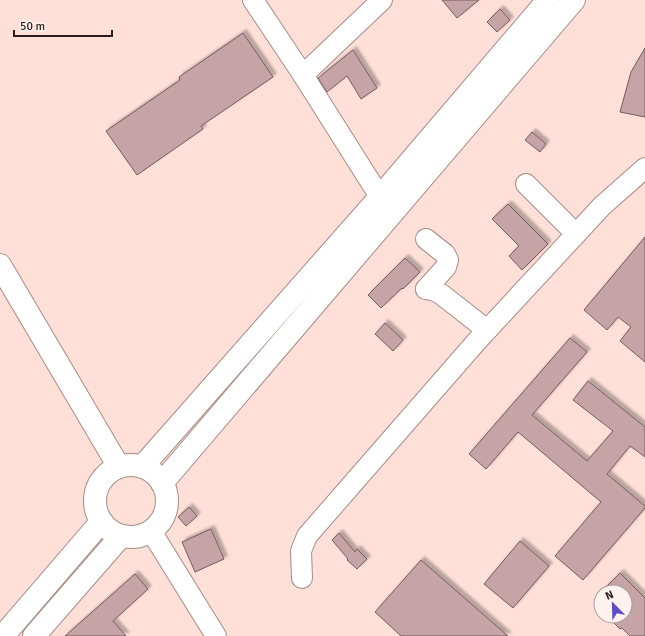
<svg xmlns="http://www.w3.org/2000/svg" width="645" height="636" font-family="Signika,sans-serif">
	<defs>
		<filter id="shadow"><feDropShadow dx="3.5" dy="-3.5" stdDeviation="1" flood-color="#0004"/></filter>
	</defs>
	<rect width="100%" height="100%" fill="#fee0d8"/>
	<!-- building -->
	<g fill="#c6a3a6" stroke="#765b5d" filter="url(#shadow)">
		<path d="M 442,0 L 479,0 L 457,18 Z"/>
		<path d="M 500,9 L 510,20 L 497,32 L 487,22 Z"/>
		<path d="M 243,33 L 273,77 L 201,126 L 203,129 L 137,175 L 106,131 L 180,80 L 179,77 Z"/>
		<path d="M 645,48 L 645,117 L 620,112 L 631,72 Z"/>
		<path d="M 353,50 L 377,88 L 361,99 L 347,76 L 327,92 L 318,78 Z"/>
		<path d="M 532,132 L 546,144 L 540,152 L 525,140 Z"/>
		<path d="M 508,204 L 548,244 L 522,270 L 509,256 L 519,246 L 492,219 Z"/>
		<path d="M 645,237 L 645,362 L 620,341 L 631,327 L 618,317 L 607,330 L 584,310 Z"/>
		<path d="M 405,258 L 420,272 L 403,289 L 402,288 L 381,308 L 368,295 Z"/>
		<path d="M 385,323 L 403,340 L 393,351 L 375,334 Z"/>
		<path d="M 570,338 L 587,352 L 532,415 L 587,461 L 613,431 L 573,400 L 588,381 L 645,427 L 645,457 L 630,446 L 607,474 L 645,506 L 645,508 L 583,580 L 555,556 L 601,502 L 518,432 L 486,469 L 469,454 Z"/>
		<path d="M 189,507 L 197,516 L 186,526 L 178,517 Z"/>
		<path d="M 211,529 L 224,559 L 195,572 L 182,542 Z"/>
		<path d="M 339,533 L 355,552 L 357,549 L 367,559 L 357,569 L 347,560 L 348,559 L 332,540 Z"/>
		<path d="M 520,541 L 549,566 L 513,608 L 484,584 Z"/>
		<path d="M 421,560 L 508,636 L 401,636 L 375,612 Z"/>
		<path d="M 620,573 L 645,598 L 645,636 L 630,636 L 622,628 L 620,629 L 607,616 L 625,616 L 625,592 L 601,592 Z"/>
		<path d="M 135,574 L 148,589 L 113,621 L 126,636 L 65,636 Z"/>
	</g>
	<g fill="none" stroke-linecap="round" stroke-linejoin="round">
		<!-- minor casing -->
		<g stroke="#a78b84" stroke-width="22">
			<g id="minor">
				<path d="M 253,0 L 303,75 L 380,197"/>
				<path d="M 303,75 L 382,0"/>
				<path d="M 526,184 L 576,234"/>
				<path d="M 426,289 L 433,290 L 441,294 L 487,330"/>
				<path d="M 426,289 L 446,267 L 448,260 L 445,254 L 426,239"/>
				<path d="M 151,531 L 216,636"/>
				<path d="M 302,578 L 301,551 L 307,536 L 477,341 L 602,206 L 645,168"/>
			</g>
		</g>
		<!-- major casing -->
		<g stroke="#a78b84" stroke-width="24">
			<path id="major" d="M 0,265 L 119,467"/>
		</g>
		<!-- highway casing -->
		<g stroke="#a78b84" stroke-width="24">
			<g id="highway">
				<circle cx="131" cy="501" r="36"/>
				<path d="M 142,467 L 380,197 L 548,0"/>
				<path d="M 162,483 L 574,0"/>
				<path d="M 3,636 L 101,522"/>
				<path d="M 34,636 L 121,536"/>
			</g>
		</g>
		<!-- minor -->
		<use href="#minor" stroke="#fff" stroke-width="20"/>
		<!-- major -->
		<use href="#major" stroke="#fff" stroke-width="22"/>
		<!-- highway -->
		<use href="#highway" stroke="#fff" stroke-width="22"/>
	</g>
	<!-- north arrow -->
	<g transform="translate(613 604) rotate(337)"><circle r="19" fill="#fef2ee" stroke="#a89d9a"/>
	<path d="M0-3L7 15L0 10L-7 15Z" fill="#5e4dc5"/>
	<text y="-6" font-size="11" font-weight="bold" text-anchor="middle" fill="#281d1b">N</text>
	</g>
	<!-- scale -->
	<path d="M14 30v6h98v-6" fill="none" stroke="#281d1b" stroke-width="2"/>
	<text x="20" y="30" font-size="12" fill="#281d1b" stroke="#fef2ee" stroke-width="3" paint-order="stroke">50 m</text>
</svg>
